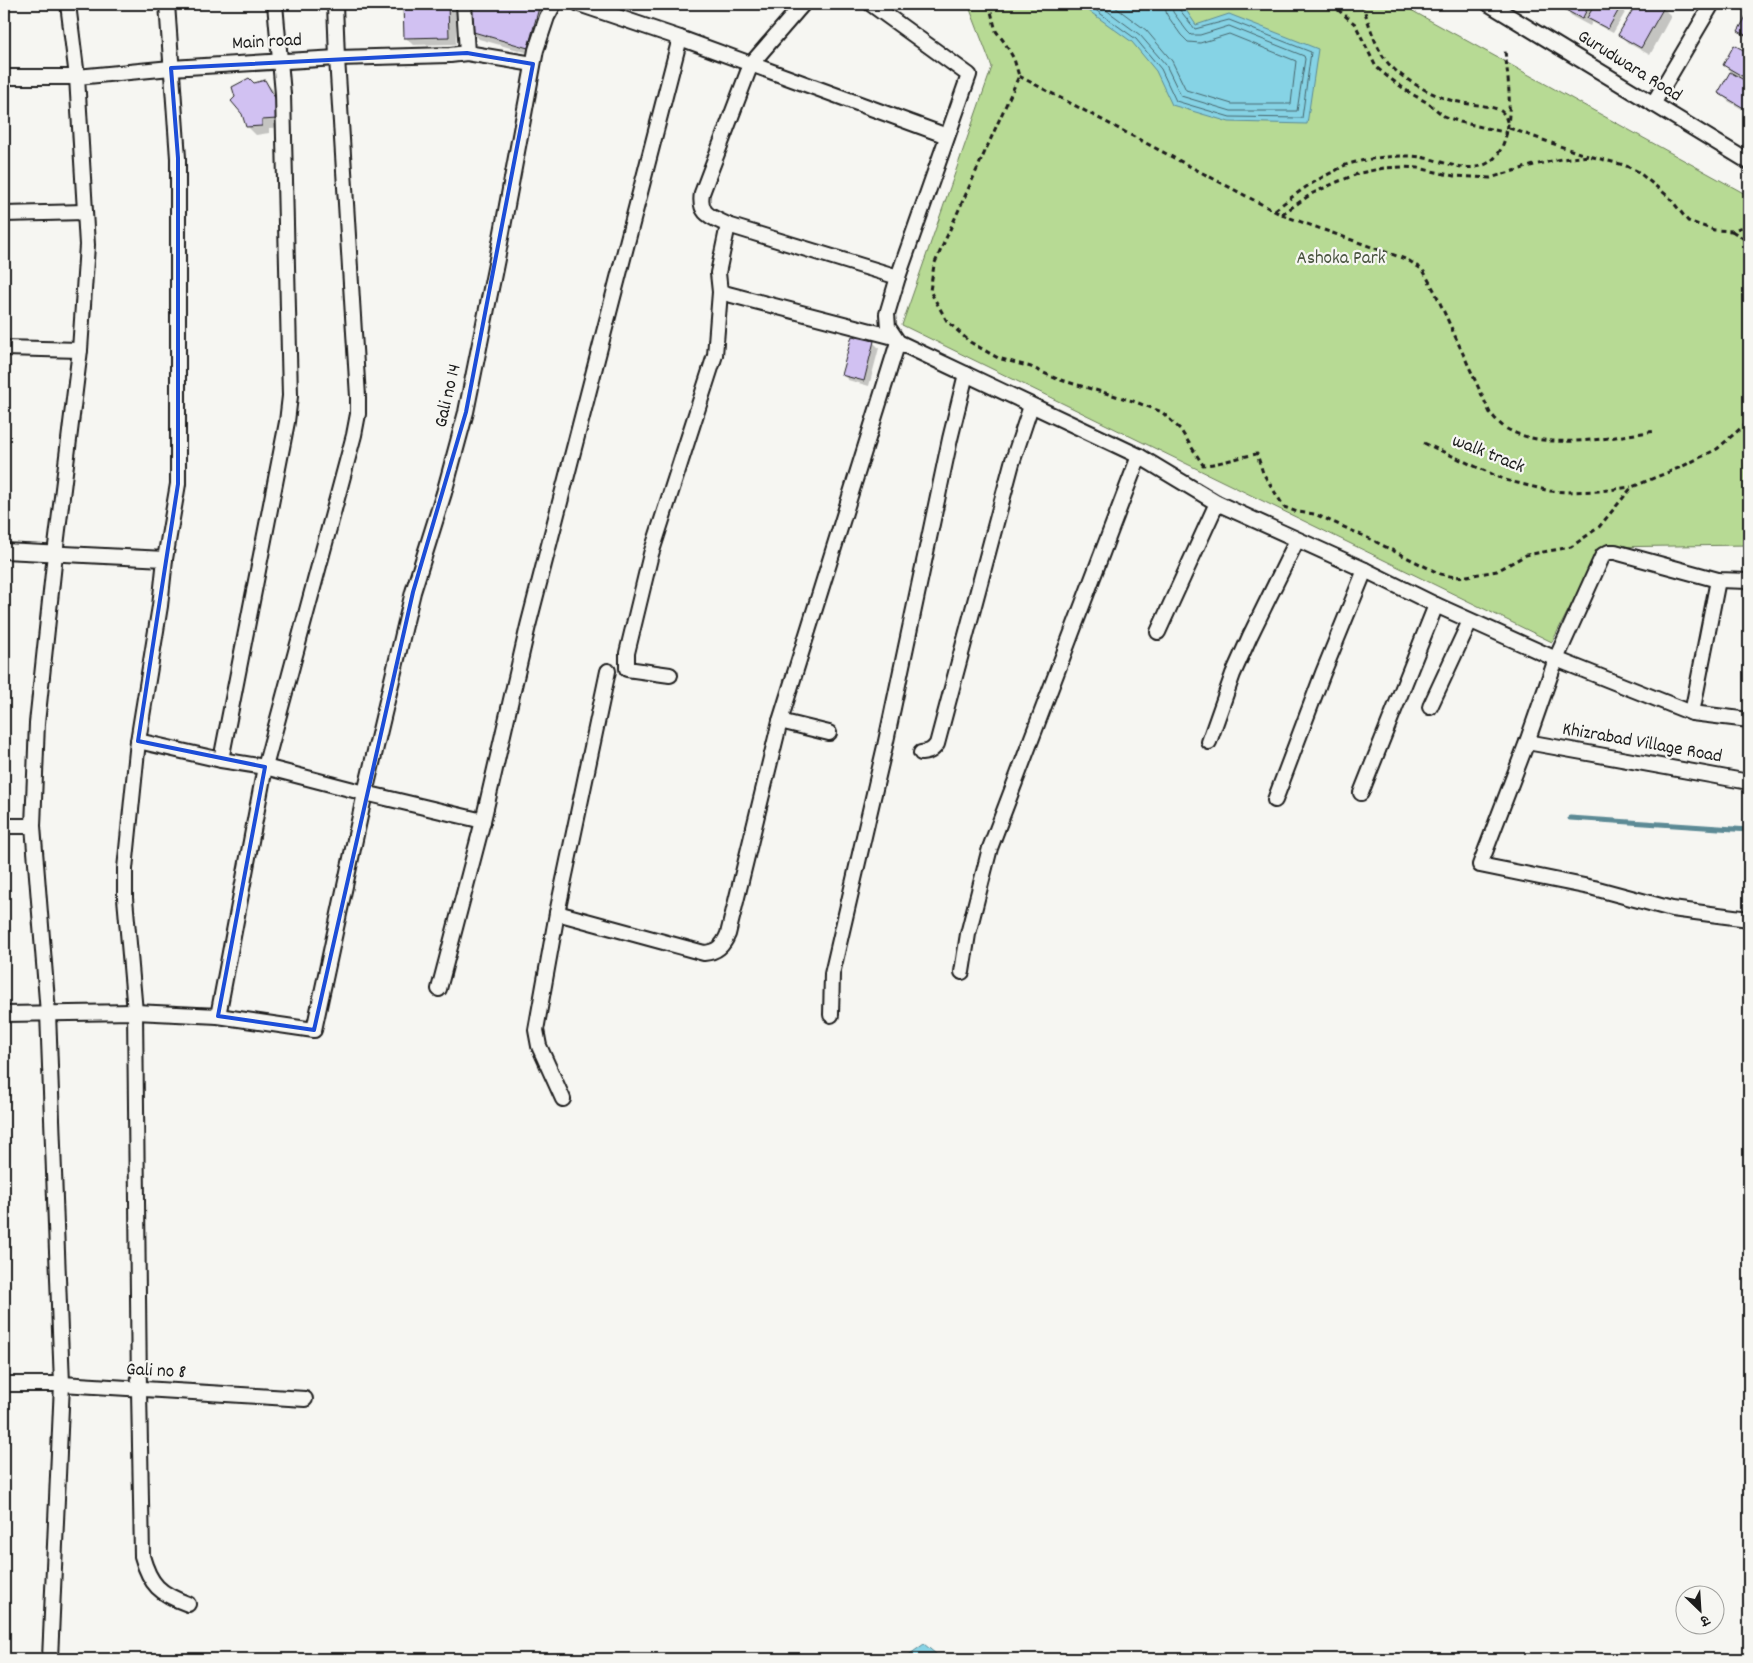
<svg xmlns="http://www.w3.org/2000/svg" width="1753" height="1663" font-family="Dekko,'Playpen Sans Deva',sans-serif">
	<rect width="100%" height="100%" fill="#f6f6f2"/>
	<filter id="ink" filterUnits="userSpaceOnUse"><feTurbulence type="fractalNoise" baseFrequency=".02" numOctaves="2"/><feDisplacementMap in="SourceGraphic" scale="10" xChannelSelector="R" yChannelSelector="G"/><feConvolveMatrix kernelMatrix="1 2 1 2 8 2 1 2 1" color-interpolation-filters="sRGB"/></filter>
	<g filter="url(#ink)">
		<!-- green -->
		<path fill="#b7da94" stroke="#6a7b58" d="M 968,4 L 1400,4 L 1749,196 L 1749,545 L 1601,547 L 1552,642 L 902,325 L 992,67 Z"/>
		<!-- water -->
		<g fill="#86d3e5" stroke="#5c8a95">
			<path d="M 1082,4 L 1182,4 L 1196,25 L 1229,14 L 1318,49 L 1307,124 L 1229,122 L 1172,105 L 1156,71 L 1132,42 L 1082,6 Z"/>
			<path d="M 924,1644 L 942,1659 L 903,1659 Z"/>
		</g>
		<!-- shadow -->
		<g fill="#0003">
			<path d="M 405,4 L 456,4 L 456,44 L 413,45 L 405,37 Z"/>
			<path d="M 473,4 L 550,4 L 536,55 L 479,39 L 471,31 Z"/>
			<path d="M 1568,4 L 1630,4 L 1613,33 L 1592,22 L 1590,26 L 1573,17 L 1565,9 Z"/>
			<path d="M 1637,4 L 1656,4 L 1663,8 L 1671,16 L 1650,55 L 1628,43 L 1620,35 Z"/>
			<path d="M 1749,13 L 1749,39 L 1740,31 Z"/>
			<path d="M 1734,47 L 1749,55 L 1749,113 L 1728,101 L 1720,93 L 1735,76 L 1724,65 Z"/>
			<path d="M 264,81 L 272,89 L 286,114 L 285,127 L 269,128 L 269,133 L 256,135 L 247,126 L 254,84 Z"/>
			<path d="M 874,343 L 879,348 L 869,386 L 848,380 L 843,375 Z"/>
		</g>
		<g fill="none" stroke-linecap="round" stroke-linejoin="round">
			<!-- shore -->
			<g stroke="#46656c" stroke-width="1">
				<path d="M 1087,4 L 1136,39 L 1161,69 L 1176,101 L 1230,117 L 1302,118 L 1311,52 L 1229,20 L 1195,29 L 1179,9 L 1178,4"/>
				<path d="M 1098,4 L 1140,35 L 1166,65 L 1181,96 L 1231,111 L 1297,111 L 1305,59 L 1304,56 L 1229,26 L 1200,35 L 1191,35 L 1187,31 L 1173,12 L 1172,4"/>
				<path d="M 1111,4 L 1146,30 L 1172,61 L 1186,90 L 1232,104 L 1291,104 L 1296,61 L 1229,34 L 1200,43 L 1188,42 L 1181,35 L 1167,15 L 1164,4"/>
			</g>
			<!-- stream -->
			<path stroke="#5c8a95" stroke-width="5" d="M 1570,818 L 1749,830"/>
		</g>
		<!-- building -->
		<g fill="#d1c1f2" stroke="#1c1c1c">
			<path d="M 403,4 L 448,4 L 449,37 L 404,38 Z"/>
			<path d="M 472,4 L 540,4 L 528,48 L 470,31 Z"/>
			<path d="M 1567,4 L 1590,4 L 1582,19 L 1564,9 Z"/>
			<path d="M 1595,4 L 1622,4 L 1608,29 L 1587,18 Z"/>
			<path d="M 1636,4 L 1659,4 L 1664,7 L 1641,48 L 1618,35 Z"/>
			<path d="M 1749,11 L 1749,37 L 1738,31 Z"/>
			<path d="M 1734,45 L 1749,53 L 1749,80 L 1723,65 Z"/>
			<path d="M 1730,72 L 1749,83 L 1749,111 L 1718,93 Z"/>
			<path d="M 249,78 L 254,83 L 265,80 L 279,105 L 275,110 L 277,119 L 262,120 L 262,126 L 246,127 L 242,114 L 231,101 L 235,97 L 232,87 Z"/>
			<path d="M 852,336 L 874,341 L 864,381 L 841,375 Z"/>
		</g>
		<g fill="none" stroke-linecap="round" stroke-linejoin="round">
			<!-- street casing -->
			<g stroke="#1c1c1c" stroke-width="18">
				<g id="street">
					<path d="M 167,4 L 178,158 L 178,484 L 165,559 L 160,606 L 138,741 L 125,869 L 125,898 L 135,1012 L 139,1390 L 142,1556 C 150,1585 160,1594 188,1604"/>
					<path d="M 464,4 L 467,53"/>
					<path d="M 579,4 L 680,38 L 947,136"/>
					<path d="M 803,4 L 751,64 L 702,193 C 698,215 712,217 728,225 L 898,277"/>
					<path d="M 871,4 L 969,75 L 898,277 L 887,314 L 888,327 L 898,342 L 1139,456 L 1217,503 L 1365,570 L 1436,605 L 1556,659 L 1692,713 L 1749,720"/>
					<path d="M 1489,4 L 1749,162"/>
					<path d="M 4,77 L 77,77 L 171,68 L 337,58 L 450,55 L 467,53 L 533,64"/>
					<path d="M 1653,104 L 1712,4"/>
					<path d="M 4,214 L 85,212"/>
					<path d="M 720,292 L 894,337"/>
					<path d="M 4,348 L 80,350"/>
					<path d="M 4,551 L 165,559"/>
					<path d="M 1749,581 L 1718,580 L 1615,552 L 1609,552 L 1603,555 L 1556,659 L 1527,742 L 1480,865 L 1594,888 L 1672,909 L 1749,919"/>
					<path d="M 1158,632 L 1217,503"/>
					<path d="M 670,675 L 627,669 L 627,653 L 651,554 L 715,355 L 720,292 L 718,273 L 728,225"/>
					<path d="M 1430,707 L 1470,621"/>
					<path d="M 1692,713 L 1718,580"/>
					<path d="M 780,721 L 829,733"/>
					<path d="M 138,741 L 221,760 L 265,767 L 365,793 L 483,821"/>
					<path d="M 1209,742 L 1233,674 L 1250,636 L 1297,540"/>
					<path d="M 1527,742 L 1749,782"/>
					<path d="M 921,753 C 929,752 932,751 937,744 L 1012,463 L 1031,406"/>
					<path d="M 221,760 L 287,422 L 290,396 L 283,94 L 275,4"/>
					<path d="M 1361,793 L 1436,605"/>
					<path d="M 1275,800 L 1323,673 L 1365,570"/>
					<path d="M 4,826 L 33,826"/>
					<path d="M 557,913 L 704,953 C 717,952 723,946 728,934 L 780,721 L 898,342"/>
					<path d="M 962,972 L 968,934 L 990,848 L 1139,456"/>
					<path d="M 439,989 L 483,821 L 528,626 L 680,38"/>
					<path d="M 4,1014 L 135,1012 L 218,1016 L 314,1030 L 365,793 L 413,592 L 444,493 L 466,412 L 497,259 L 536,50 L 547,17 L 554,4"/>
					<path d="M 831,1015 L 832,974 L 885,746 L 950,439 L 966,374"/>
					<path d="M 218,1016 L 265,767 L 354,435 L 358,414 L 358,397 L 337,58 L 335,4"/>
					<path d="M 563,1099 L 539,1046 L 536,1030 L 557,913 L 608,671"/>
					<path d="M 4,1384 L 62,1384 L 305,1399"/>
					<path d="M 50,1659 L 62,1384 L 48,1013 L 33,826 L 37,723 L 55,554 L 80,350 L 87,245 L 77,77 L 68,4"/>
				</g>
			</g>
			<!-- path -->
			<g stroke="#1c1c1c" stroke-width="3" stroke-dasharray="5 4" stroke-linecap="butt">
				<path d="M 989,4 L 996,31 L 1005,43 L 1014,59 L 1019,76 L 934,265 L 930,291 L 947,321 L 970,342 L 998,358 L 1031,367 L 1057,379 L 1133,401 L 1162,412 L 1180,429 L 1203,465 C 1221,464 1238,457 1257,454 L 1263,473 L 1284,507 L 1297,512 L 1315,514 L 1366,537 L 1440,574 L 1455,577 L 1467,576 L 1497,571 L 1526,555 L 1571,547 L 1599,527 L 1632,487 L 1681,467 L 1717,449 L 1749,421"/>
				<path d="M 1331,4 L 1355,24 L 1376,67 L 1388,77 L 1410,93 L 1428,103 L 1444,116 L 1460,122 L 1508,133"/>
				<path d="M 1362,4 C 1370,25 1376,54 1394,69 C 1409,83 1439,99 1459,102 C 1472,105 1486,105 1497,109 C 1505,112 1506,118 1508,125"/>
				<path d="M 1019,76 L 1282,215 L 1408,260 L 1423,270 L 1435,292 L 1490,413 C 1495,418 1501,426 1507,429 C 1550,452 1610,437 1656,431"/>
				<path d="M 1509,128 L 1588,156"/>
				<path d="M 1275,210 C 1294,195 1313,181 1335,171 C 1340,168 1344,165 1349,164 C 1366,159 1387,156 1405,156 C 1425,155 1443,164 1462,167 C 1523,175 1509,87 1505,51"/>
				<path d="M 1282,214 L 1313,193 L 1337,182 L 1360,173 L 1384,168 L 1403,167 L 1418,168 L 1454,176 L 1490,178 L 1534,165 L 1561,159 L 1589,156 L 1624,165 L 1637,171 L 1669,197 L 1688,221 L 1714,230 L 1732,231 L 1749,224"/>
				<path d="M 1732,231 L 1749,242"/>
				<path d="M 1424,443 L 1505,480 L 1550,491 L 1567,492 L 1600,491 L 1631,487"/>
			</g>
			<!-- street -->
			<use href="#street" stroke="#f6f6f2" stroke-width="14"/>
		</g>
	</g>
	<!-- marked area -->
	<path fill="none" stroke="#1d4ed8" stroke-width="4" stroke-linejoin="round" d="M 467,53 L 533,64 L 466,412 L 413,592 L 314,1030 L 218,1016 L 265,767 L 138,741 L 178,484 L 178,158 L 171,68 Z"/>
	<g text-anchor="middle" dominant-baseline="central" stroke-width="4.5" stroke-linejoin="round" paint-order="stroke">
		<!-- street labels -->
		<g font-size="19" fill="#1c1c1c" stroke="#f6f6f2">
			<text transform="translate(267 43) rotate(-3)">Main road</text>
			<text transform="translate(1629 67) rotate(32)">Gurudwara Road</text>
			<text transform="translate(449 396) rotate(-77)">Gali no 14</text>
			<text transform="translate(1488 455) rotate(22)">walk track</text>
			<text transform="translate(1642 744) rotate(10)">Khizrabad Village Road</text>
			<text transform="translate(156 1372) rotate(3)">Gali no 8</text>
		</g>
		<!-- park labels -->
		<g font-size="19" fill="#4a5540" stroke="#f6f6f2">
			<text x="1341" y="259">Ashoka Park</text>
		</g>
	</g>
	<!-- margin -->
	<rect width="1753" height="1663" fill="none" stroke="#f6f6f2" stroke-width="20"/>
	<rect x="10" y="10" width="1733" height="1643" fill="none" stroke="#1c1c1c" stroke-width="2" filter="url(#ink)"/>
	<!-- north arrow -->
	<g transform="translate(1700 1610) rotate(155)"><circle r="24" fill="#f6f6f2" stroke="#9f9f9c"/>
	<path d="M0-4L9 19L0 12L-9 19Z" fill="#1c1c1c"/>
	<text y="-8" font-size="14" font-weight="bold" text-anchor="middle" fill="#1c1c1c">उ</text>
	</g>
</svg>
